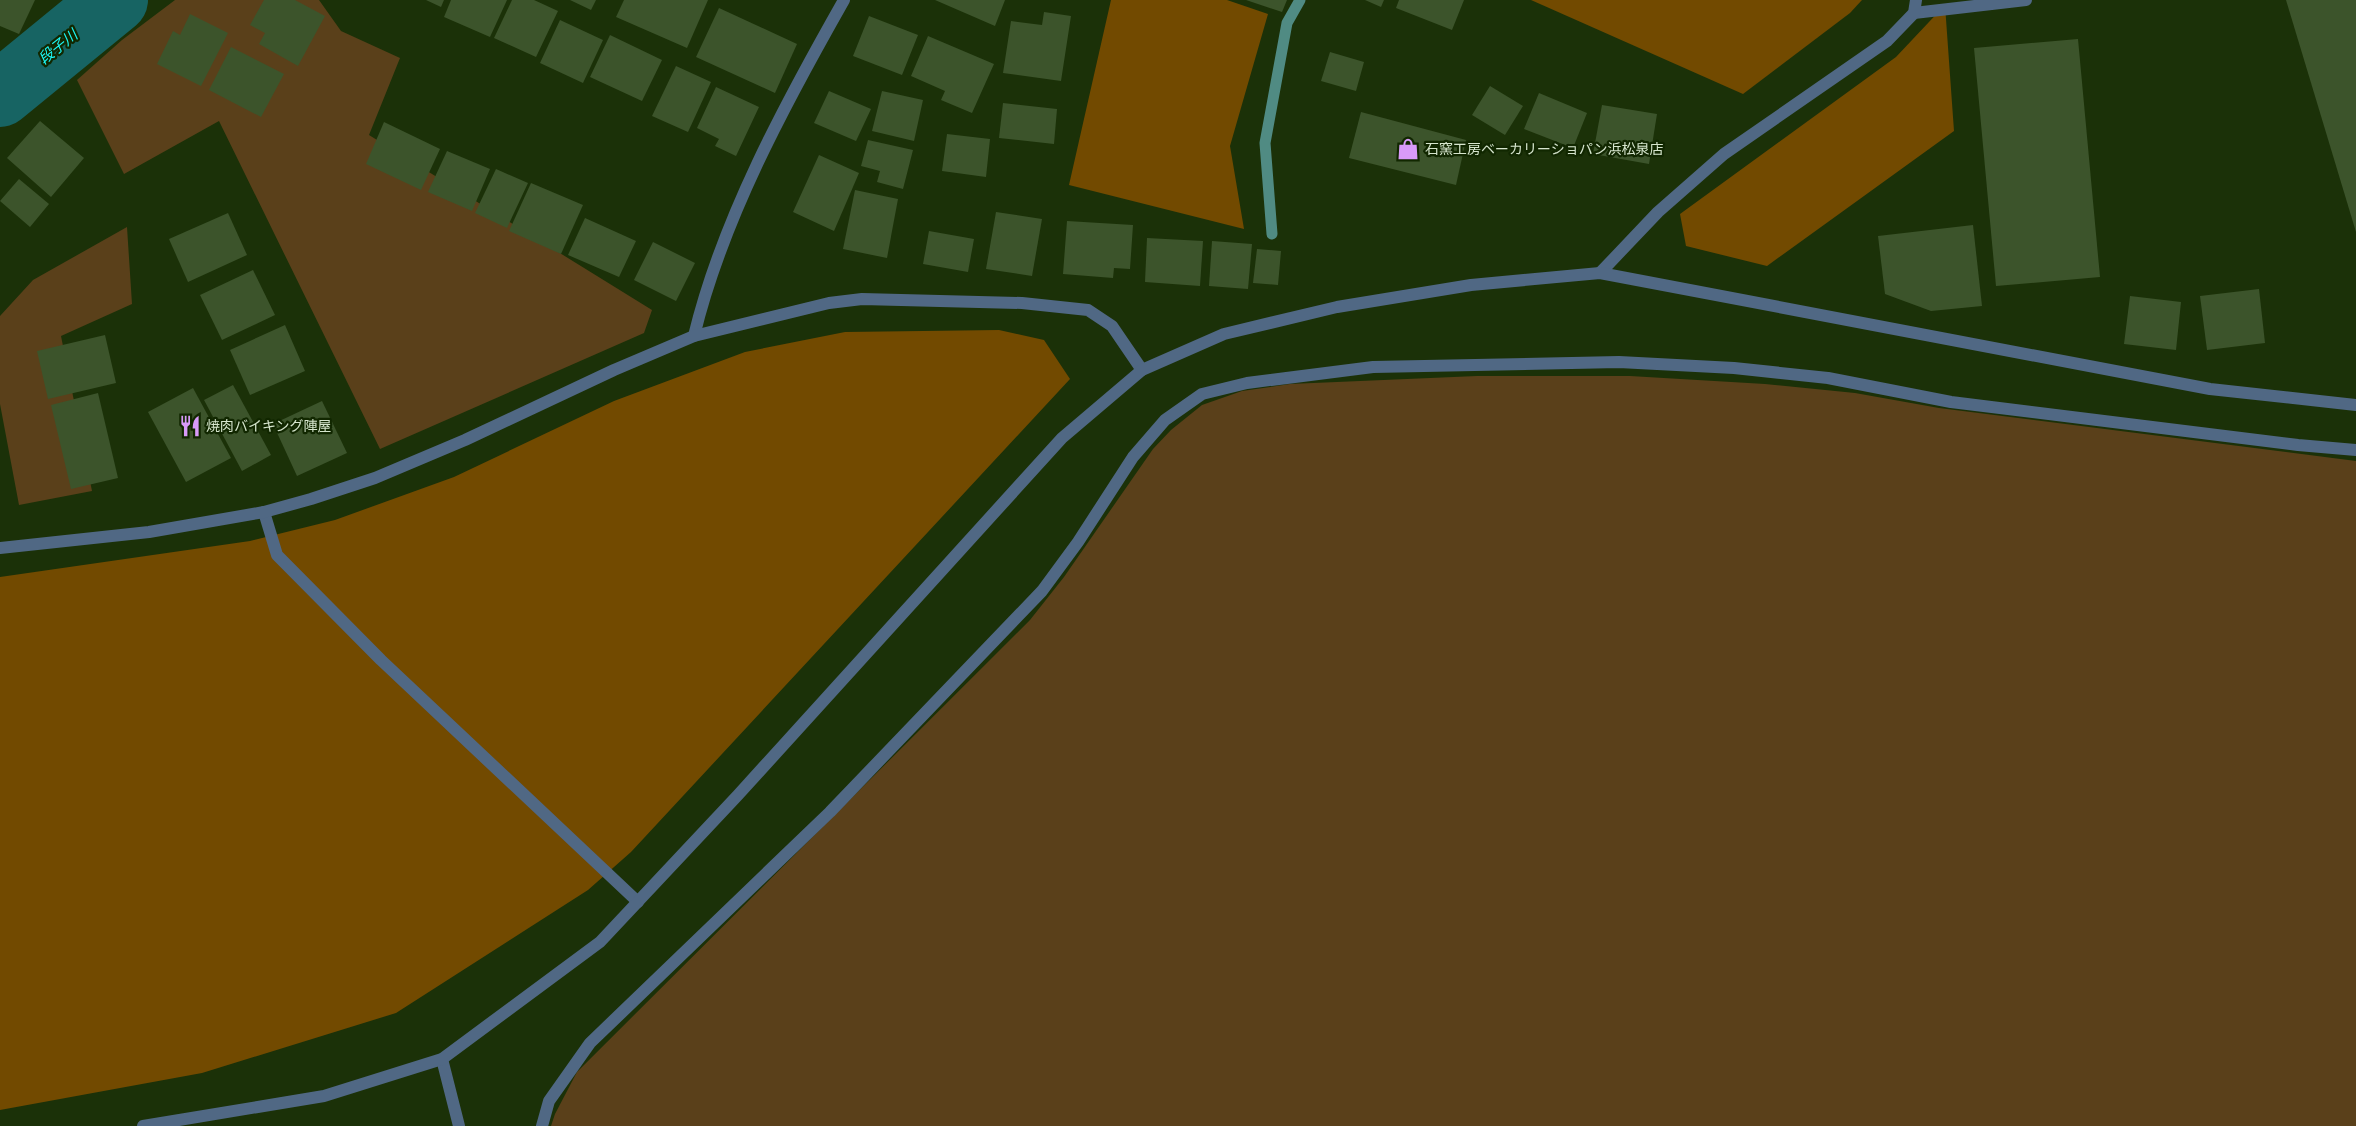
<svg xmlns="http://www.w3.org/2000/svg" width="2356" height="1126" font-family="Figtree,'Noto Sans JP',sans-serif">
	<rect width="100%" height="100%" fill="#1b3108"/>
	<!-- green -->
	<g fill="#5a401a">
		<path d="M 175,0 L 319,0 L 341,31 L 400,58 L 369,135 L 652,310 L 644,333 L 380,449 L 219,121 L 124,174 L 77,80 L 122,40 Z"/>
		<path d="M 127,227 L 132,304 L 61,336 L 92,491 L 19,505 L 0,404 L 0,316 L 33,280 Z"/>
		<path d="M 1477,376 L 1630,376 L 1765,384 L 1855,393 L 1939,408 L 2356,461 L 2356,1126 L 551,1126 L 555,1114 L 577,1072 L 1030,620 L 1064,577 L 1153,449 L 1171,430 L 1202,405 L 1242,391 L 1290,384 Z"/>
	</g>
	<!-- forest -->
	<g fill="#724a00">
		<path d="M 1111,0 L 1227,0 L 1268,14 L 1230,146 L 1244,229 L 1069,185 Z"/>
		<path d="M 1531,0 L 1862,0 L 1850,13 L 1743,94 Z"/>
		<path d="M 1945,5 L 1954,131 L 1767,266 L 1686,246 L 1680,214 L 1896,57 Z"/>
		<path d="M 999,330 L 1044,340 L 1070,379 L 631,852 L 588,890 L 396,1013 L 202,1073 L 0,1110 L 0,577 L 250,541 L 335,520 L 454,477 L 614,401 L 745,352 L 845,332 Z"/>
	</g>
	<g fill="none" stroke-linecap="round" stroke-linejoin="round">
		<!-- stream -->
		<path stroke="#508b83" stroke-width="11" d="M 1272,234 L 1265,143 L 1287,23 L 1300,0"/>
		<!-- river -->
		<path stroke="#176463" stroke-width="66" d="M 0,94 L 115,0"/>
	</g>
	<!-- building -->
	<g fill="#3c542b">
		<path d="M 0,0 L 35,0 L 19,34 L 0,26 Z"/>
		<path d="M 264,0 L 295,0 L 325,16 L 298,66 L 259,44 L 265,33 L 250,25 Z"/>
		<path d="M 426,0 L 444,0 L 441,7 Z"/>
		<path d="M 451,0 L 507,0 L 490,37 L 444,17 Z"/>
		<path d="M 512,0 L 534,0 L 558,11 L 536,57 L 494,38 Z"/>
		<path d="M 570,0 L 596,0 L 591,10 Z"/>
		<path d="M 624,0 L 708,0 L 687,48 L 616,17 Z"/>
		<path d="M 935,0 L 1005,0 L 995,26 Z"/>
		<path d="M 1246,0 L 1287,0 L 1282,12 Z"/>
		<path d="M 1365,0 L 1384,0 L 1381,7 Z"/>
		<path d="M 1399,0 L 1464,0 L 1452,30 L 1396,8 Z"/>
		<path d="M 2286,0 L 2356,0 L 2356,232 Z"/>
		<path d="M 719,8 L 797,44 L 775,93 L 696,57 Z"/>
		<path d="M 1044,12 L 1071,16 L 1061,81 L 1003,73 L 1011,21 L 1042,25 Z"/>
		<path d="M 190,14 L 228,33 L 201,86 L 157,64 L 173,31 L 180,35 Z"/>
		<path d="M 869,16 L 918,35 L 902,75 L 853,56 Z"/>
		<path d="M 560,20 L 603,40 L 583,83 L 540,63 Z"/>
		<path d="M 610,35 L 662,60 L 642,101 L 590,77 Z"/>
		<path d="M 928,36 L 994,64 L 972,113 L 941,100 L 945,91 L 911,76 Z"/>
		<path d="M 2078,39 L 2100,277 L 1996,286 L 1974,48 Z"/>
		<path d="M 231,47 L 284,74 L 261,117 L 209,90 Z"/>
		<path d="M 1330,52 L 1364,62 L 1356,91 L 1321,81 Z"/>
		<path d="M 676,66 L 711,82 L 688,132 L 652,116 Z"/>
		<path d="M 1490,86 L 1523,106 L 1505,135 L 1472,115 Z"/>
		<path d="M 716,87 L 759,107 L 736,156 L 715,146 L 719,139 L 697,128 Z"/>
		<path d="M 829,91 L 871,109 L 856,141 L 814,123 Z"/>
		<path d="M 882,91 L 923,100 L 914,141 L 872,131 Z"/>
		<path d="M 1539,93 L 1587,113 L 1573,148 L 1524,129 Z"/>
		<path d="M 1003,103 L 1057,109 L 1054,144 L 999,138 Z"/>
		<path d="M 1602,105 L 1657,114 L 1649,164 L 1593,154 Z"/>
		<path d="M 1361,112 L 1466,140 L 1456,185 L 1349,158 Z"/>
		<path d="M 40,121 L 84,158 L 51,197 L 7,158 Z"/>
		<path d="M 384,122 L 440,149 L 421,190 L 366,164 Z"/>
		<path d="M 947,134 L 990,139 L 986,177 L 942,171 Z"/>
		<path d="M 868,140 L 913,150 L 903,189 L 877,182 L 880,171 L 861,166 Z"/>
		<path d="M 447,151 L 490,169 L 472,211 L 428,192 Z"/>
		<path d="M 819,155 L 859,173 L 834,231 L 793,212 Z"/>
		<path d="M 496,169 L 528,183 L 507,228 L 475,213 Z"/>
		<path d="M 19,179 L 49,204 L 30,227 L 0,201 Z"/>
		<path d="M 531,183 L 583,205 L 561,254 L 509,231 Z"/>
		<path d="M 855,190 L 898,199 L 887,258 L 843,249 Z"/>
		<path d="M 996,212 L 1042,219 L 1032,276 L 986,269 Z"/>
		<path d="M 228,213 L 247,255 L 188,282 L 169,239 Z"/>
		<path d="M 585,218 L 636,241 L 619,277 L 568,255 Z"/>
		<path d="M 1067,221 L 1133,225 L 1130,269 L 1114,268 L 1113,278 L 1063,274 Z"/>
		<path d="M 1973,225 L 1982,306 L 1931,311 L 1885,294 L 1878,236 Z"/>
		<path d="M 929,231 L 974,239 L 968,272 L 923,264 Z"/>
		<path d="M 1147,238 L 1203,241 L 1200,286 L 1145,282 Z"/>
		<path d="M 1212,241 L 1252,244 L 1248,289 L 1209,286 Z"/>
		<path d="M 653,242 L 695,263 L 676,301 L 634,280 Z"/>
		<path d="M 1257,249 L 1281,251 L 1278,285 L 1253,283 Z"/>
		<path d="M 253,270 L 275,315 L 222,340 L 200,295 Z"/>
		<path d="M 2259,289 L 2265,343 L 2207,350 L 2200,296 Z"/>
		<path d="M 2130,296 L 2181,302 L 2176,350 L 2124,344 Z"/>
		<path d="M 285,325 L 305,371 L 250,395 L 230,350 Z"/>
		<path d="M 105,335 L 116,383 L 48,399 L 37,351 Z"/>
		<path d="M 233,385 L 271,455 L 242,471 L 204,400 Z"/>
		<path d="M 193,388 L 231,458 L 186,482 L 148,412 Z"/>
		<path d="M 98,393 L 118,478 L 71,489 L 51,405 Z"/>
		<path d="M 322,401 L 347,453 L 297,476 L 273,424 Z"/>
	</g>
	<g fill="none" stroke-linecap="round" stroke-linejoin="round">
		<!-- minor -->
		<g stroke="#506884" stroke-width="12">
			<path d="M 1914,13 L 2026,0"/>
			<path d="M 1600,273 L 1658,212 L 1724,154 L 1887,41 L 1914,13 L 1916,0"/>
			<path d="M 694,336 C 722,220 785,104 844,0"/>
			<path d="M 264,512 L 277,555 L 381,660 L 638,902"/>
			<path d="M 0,548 L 149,532 L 264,512 L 311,499 L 375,478 L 465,440 L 614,370 L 694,336 L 829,303 L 862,299 L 1022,303 L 1088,310 L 1112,326 L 1142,370"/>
			<path d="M 442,1059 L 459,1126"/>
			<path d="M 143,1126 L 324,1096 L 442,1059 L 600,942 L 738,795 L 1062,438 L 1142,370 L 1224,334 L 1337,307 L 1471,285 L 1600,273 L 2210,389 L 2356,405"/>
			<path d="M 542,1126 L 549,1101 L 590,1043 L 830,812 L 1042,591 L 1078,542 L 1133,457 L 1165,420 L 1202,394 L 1247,383 L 1373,367 L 1619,362 L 1734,368 L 1828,378 L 1951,402 L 2298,445 L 2356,450"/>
		</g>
	</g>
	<!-- icons -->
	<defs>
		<g id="shop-bare" transform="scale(1.725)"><path d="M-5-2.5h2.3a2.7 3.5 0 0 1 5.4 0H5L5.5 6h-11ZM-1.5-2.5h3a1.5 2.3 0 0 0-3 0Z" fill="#d89af8" stroke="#112700" stroke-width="2.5" paint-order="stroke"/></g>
		<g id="restaurant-bare" transform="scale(1.725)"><path d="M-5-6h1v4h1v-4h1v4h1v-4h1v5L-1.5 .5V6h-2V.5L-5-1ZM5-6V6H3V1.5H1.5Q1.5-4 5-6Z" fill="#d89af8" stroke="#112700" stroke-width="2.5" paint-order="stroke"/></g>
	</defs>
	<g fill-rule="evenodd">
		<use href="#shop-bare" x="1408" y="149"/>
		<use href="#restaurant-bare" x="190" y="426"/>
	</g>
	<g text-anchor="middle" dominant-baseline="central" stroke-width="4.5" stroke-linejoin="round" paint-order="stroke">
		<!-- poi labels -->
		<g font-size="14" fill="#d6e5cd" stroke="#112700" text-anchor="start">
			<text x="1425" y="149">石窯工房ベーカリーショパン浜松泉店</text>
			<text x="206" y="426">焼肉バイキング陣屋</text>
		</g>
		<!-- water labels -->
		<g font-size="15" font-style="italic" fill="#1cf6f4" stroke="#112700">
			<text transform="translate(58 47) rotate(-39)">段子川</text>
		</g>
	</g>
</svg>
